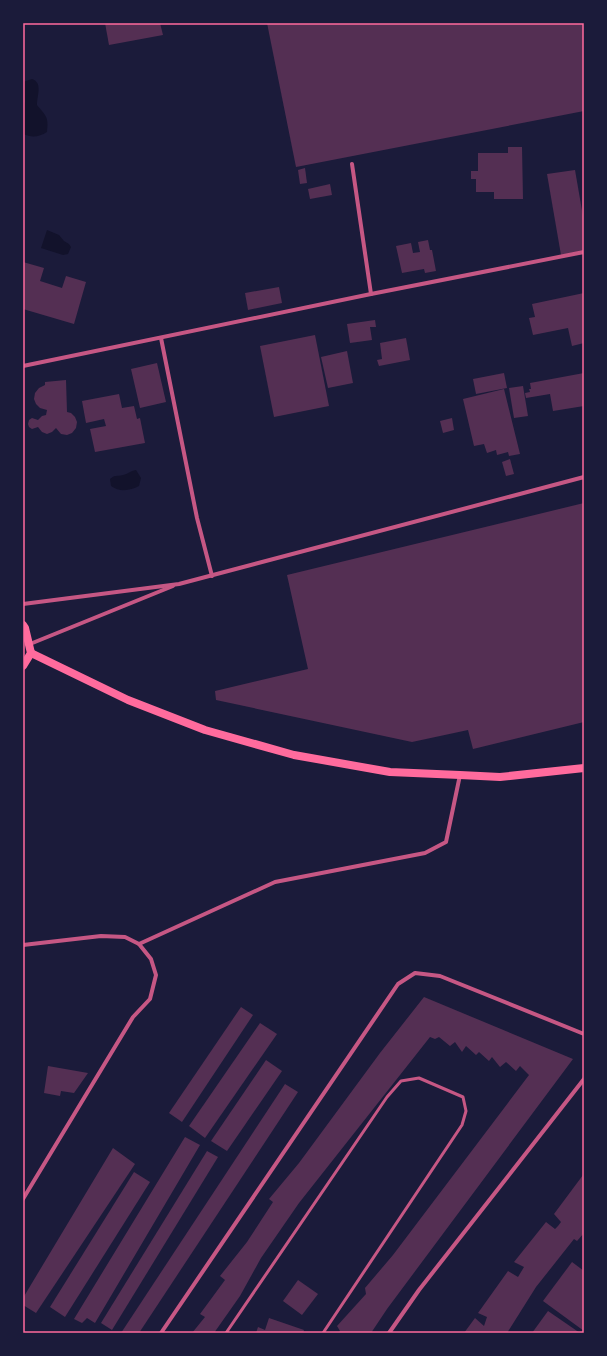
<svg xmlns="http://www.w3.org/2000/svg" width="607" height="1356" font-family="'DejaVu Sans',sans-serif">
	<rect width="100%" height="100%" fill="#1b1b3a"/>
	<!-- water -->
	<g fill="#12122b">
		<path d="M 32,79 C 43,83 37,95 37,105 C 46,116 49,117 47,132 C 39,137 32,138 23,134 L 23,108 L 25,101 L 23,94 L 23,82 Z"/>
		<path d="M 47,230 L 59,235 L 64,241 L 69,244 L 71,247 L 68,254 L 63,255 L 41,248 Z"/>
		<path d="M 136,470 L 141,478 L 139,486 C 130,491 119,492 111,486 L 110,479 C 116,474 116,477 123,475 C 128,474 130,471 136,470 Z"/>
	</g>
	<!-- building -->
	<g fill="#542f53">
		<path d="M 105,23 L 160,23 L 163,35 L 109,45 Z"/>
		<path d="M 267,23 L 584,23 L 584,111 L 296,167 Z"/>
		<path d="M 508,147 L 522,147 L 523,199 L 494,199 L 494,192 L 476,192 L 476,179 L 471,179 L 471,171 L 478,171 L 478,153 L 508,153 Z"/>
		<path d="M 305,168 L 307,183 L 300,184 L 298,170 Z"/>
		<path d="M 575,170 L 584,222 L 584,251 L 561,255 L 547,174 Z"/>
		<path d="M 330,184 L 332,195 L 310,199 L 308,189 Z"/>
		<path d="M 428,240 L 430,250 L 432,250 L 436,271 L 425,273 L 424,269 L 402,273 L 396,246 L 411,243 L 413,253 L 420,252 L 418,242 Z"/>
		<path d="M 23,262 L 44,268 L 40,281 L 62,288 L 66,276 L 86,282 L 74,324 L 23,309 Z"/>
		<path d="M 279,287 L 282,303 L 248,310 L 245,293 Z"/>
		<path d="M 584,293 L 584,343 L 572,346 L 568,328 L 533,335 L 529,318 L 535,317 L 532,304 Z"/>
		<path d="M 375,320 L 376,327 L 370,327 L 372,340 L 350,343 L 347,324 Z"/>
		<path d="M 315,335 L 329,406 L 274,417 L 260,346 Z"/>
		<path d="M 406,338 L 410,360 L 379,366 L 377,360 L 382,359 L 380,343 Z"/>
		<path d="M 347,351 L 353,383 L 328,388 L 321,357 Z"/>
		<path d="M 157,363 L 166,402 L 140,408 L 131,369 Z"/>
		<path d="M 504,373 L 507,388 L 476,394 L 473,379 Z"/>
		<path d="M 584,373 L 584,406 L 553,411 L 550,394 L 526,398 L 525,393 L 530,392 L 529,389 L 531,389 L 530,383 Z"/>
		<path d="M 66,380 L 67,412 L 71,413 L 75,417 L 77,422 L 76,428 L 72,433 L 67,435 L 61,434 L 56,428 L 52,432 L 47,434 L 42,432 L 38,427 L 32,429 L 29,427 L 28,424 L 29,420 L 32,418 L 38,420 L 42,416 L 46,415 L 47,410 L 40,408 L 36,404 L 34,399 L 35,393 L 39,388 L 45,385 L 45,382 Z"/>
		<path d="M 523,386 L 528,416 L 514,418 L 509,388 Z"/>
		<path d="M 504,389 L 520,454 L 509,456 L 508,452 L 497,455 L 496,450 L 487,453 L 484,444 L 474,446 L 463,399 Z"/>
		<path d="M 119,394 L 122,408 L 134,406 L 137,419 L 140,418 L 145,443 L 95,452 L 90,429 L 106,426 L 104,419 L 86,423 L 82,401 Z"/>
		<path d="M 452,418 L 454,430 L 443,433 L 440,421 Z"/>
		<path d="M 510,459 L 514,474 L 506,476 L 502,462 Z"/>
		<path d="M 584,503 L 584,722 L 473,749 L 468,730 L 412,742 L 216,700 L 215,691 L 308,669 L 287,575 Z"/>
		<path d="M 424,997 L 573,1059 L 387,1309 L 371,1333 L 338,1333 L 340,1331 L 337,1326 L 366,1294 L 365,1288 L 393,1255 L 529,1075 L 520,1066 L 516,1071 L 506,1062 L 500,1067 L 492,1057 L 489,1061 L 479,1052 L 476,1055 L 466,1046 L 462,1052 L 455,1042 L 450,1046 L 439,1037 L 435,1039 L 430,1037 L 299,1203 L 261,1258 L 240,1296 L 214,1333 L 192,1333 L 205,1317 L 200,1314 L 225,1280 L 220,1276 L 247,1242 L 273,1202 L 269,1199 L 299,1163 L 380,1053 Z"/>
		<path d="M 241,1007 L 253,1015 L 182,1122 L 169,1113 Z"/>
		<path d="M 260,1023 L 277,1034 L 205,1138 L 189,1126 Z"/>
		<path d="M 266,1060 L 282,1071 L 227,1151 L 211,1141 Z"/>
		<path d="M 48,1066 L 88,1073 L 74,1093 L 61,1091 L 60,1096 L 44,1093 Z"/>
		<path d="M 285,1084 L 298,1092 L 139,1333 L 121,1333 Z"/>
		<path d="M 185,1137 L 200,1145 L 95,1323 L 87,1318 L 82,1323 L 74,1319 Z"/>
		<path d="M 113,1148 L 135,1164 L 36,1313 L 23,1305 L 23,1298 Z"/>
		<path d="M 207,1151 L 218,1157 L 112,1330 L 101,1323 Z"/>
		<path d="M 134,1172 L 150,1182 L 65,1317 L 50,1307 Z"/>
		<path d="M 583,1175 L 584,1175 L 584,1233 L 577,1241 L 574,1239 L 536,1287 L 507,1333 L 464,1333 L 475,1318 L 484,1326 L 487,1317 L 478,1313 L 508,1271 L 518,1277 L 524,1267 L 514,1262 L 546,1222 L 555,1229 L 558,1226 L 561,1222 L 554,1214 Z"/>
		<path d="M 572,1262 L 584,1271 L 584,1331 L 543,1301 Z"/>
		<path d="M 298,1280 L 318,1294 L 302,1315 L 283,1301 Z"/>
		<path d="M 548,1311 L 580,1333 L 532,1333 Z"/>
		<path d="M 269,1318 L 304,1330 L 303,1333 L 256,1333 L 258,1327 L 265,1330 Z"/>
	</g>
	<g fill="none" stroke-linecap="round" stroke-linejoin="round">
		<!-- service -->
		<path stroke="#c65784" stroke-width="3" d="M 226,1333 L 387,1097 L 401,1081 L 419,1078 L 463,1097 L 466,1111 L 462,1125 L 323,1333"/>
		<!-- minor -->
		<g stroke="#c65784" stroke-width="4">
			<path d="M 352,164 L 371,294"/>
			<path d="M 161,338 L 197,518 L 212,576"/>
			<path d="M 23,366 L 371,294 L 584,252"/>
			<path d="M 23,604 L 179,584 L 584,477"/>
			<path d="M 30,644 L 173,586"/>
			<path d="M 139,944 L 275,882 L 425,853 L 446,842 L 460,775"/>
			<path d="M 23,945 L 101,936 L 125,937 L 139,944 L 151,959 L 156,975 L 150,999 L 133,1017 L 23,1199"/>
			<path d="M 161,1333 L 398,984 L 415,973 L 440,976 L 584,1034"/>
			<path d="M 389,1333 L 419,1290 L 584,1079"/>
		</g>
		<!-- secondary -->
		<g stroke="#ff6b9d" stroke-width="8">
			<path d="M 23,625 L 25,628 L 31,653 L 23,666"/>
			<path d="M 31,653 L 128,700 L 205,730 L 294,755 L 390,772 L 460,775 L 500,777 L 584,768"/>
		</g>
	</g>
	<!-- border -->
	<rect width="607" height="1356" fill="none" stroke="#1b1b3a" stroke-width="48"/>
	<rect x="24" y="24" width="559" height="1308" fill="none" stroke="#ff6b9d" stroke-width="1.5"/>
</svg>
